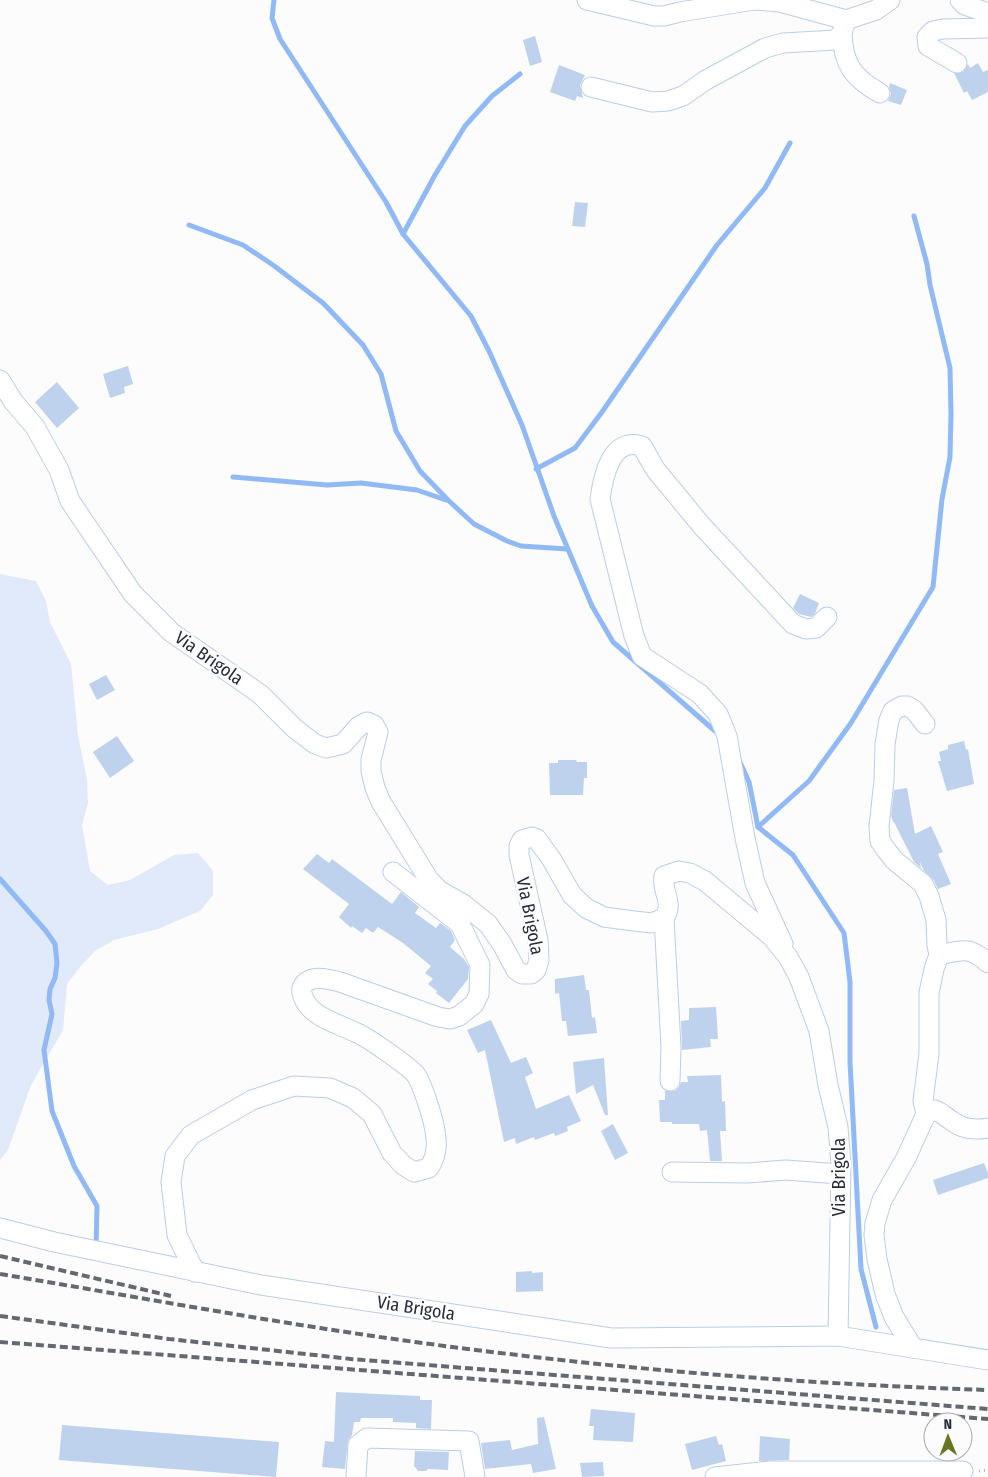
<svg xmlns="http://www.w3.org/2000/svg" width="988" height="1477" font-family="'Fira Sans Condensed',sans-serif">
	<rect width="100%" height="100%" fill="#fcfcfc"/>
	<!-- green -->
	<path fill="#e0eafa" d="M 0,574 L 36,581 L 46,601 L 50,622 L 71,664 L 78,735 L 87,780 L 88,803 L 82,825 L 90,871 L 108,885 L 130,880 L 174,855 L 198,853 L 213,871 L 213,895 L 200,911 L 158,929 L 114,940 L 95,951 L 80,967 L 67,984 L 63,1030 L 31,1085 L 8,1150 L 0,1160 Z"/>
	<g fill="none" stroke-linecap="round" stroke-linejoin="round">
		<!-- stream -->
		<g stroke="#90b9f5" stroke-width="5">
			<path d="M 274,0 L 272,18 L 280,39 L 386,202 L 403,234 L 471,316 L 489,351 L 522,425 L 554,516 L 592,606 L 613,642 L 715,731"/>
			<path d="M 189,225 L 243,245 L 273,265 L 323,303 L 363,345 L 381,374 L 396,431 L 420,471 L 449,501 L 474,524 L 507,541 L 521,546 L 567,549"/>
			<path d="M 403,234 L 435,175 L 465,126 L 492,96 L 520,74"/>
			<path d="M 536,469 L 575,448 L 602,412 L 717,245 L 765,188 L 790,143"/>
			<path d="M 233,477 L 327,485 L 361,483 L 417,490 L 446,500"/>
			<path d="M 739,760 L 749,782 L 758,827 L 793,855 L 844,933 L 850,982 L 850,1062 L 861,1269 L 876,1327"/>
			<path d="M 758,827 L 809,781 L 851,723 L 933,587 L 942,499 L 950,457 L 951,414 L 950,368 L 930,285 L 927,264 L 914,216"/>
			<path d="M 0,879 L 46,931 L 55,944 L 57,963 L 55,978 L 50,989 L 49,1000 L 52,1014 L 44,1050 L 52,1111 L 74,1166 L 97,1206 L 96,1247"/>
		</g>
	</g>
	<!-- building -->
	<g fill="#bfd2ed">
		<path d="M 535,36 L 542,62 L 530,66 L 523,40 Z"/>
		<path d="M 978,63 L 983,72 L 988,70 L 988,92 L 972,100 L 967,91 L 964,93 L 954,73 L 963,72 L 968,64 L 970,68 Z"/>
		<path d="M 559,65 L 585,75 L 580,85 L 583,98 L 577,96 L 575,101 L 550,92 Z"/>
		<path d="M 890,83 L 907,90 L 901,105 L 888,101 L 891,94 L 889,86 Z"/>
		<path d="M 575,202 L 588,203 L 585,227 L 572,226 Z"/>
		<path d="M 128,366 L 133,384 L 124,387 L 125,393 L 110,398 L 103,374 Z"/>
		<path d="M 57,382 L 79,408 L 57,428 L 35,402 Z"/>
		<path d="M 800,594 L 819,603 L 815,614 L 811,617 L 799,614 L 793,608 Z"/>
		<path d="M 106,675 L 115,690 L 97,700 L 89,684 Z"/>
		<path d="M 117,736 L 134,761 L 110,778 L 93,752 Z"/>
		<path d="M 964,741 L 966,750 L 968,749 L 974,784 L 947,791 L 938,761 L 941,761 L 939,752 L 948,749 L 948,745 Z"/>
		<path d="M 558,760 L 576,760 L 577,762 L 587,762 L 587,778 L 584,778 L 583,795 L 550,795 L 549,763 L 558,763 Z"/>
		<path d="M 907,788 L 915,834 L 931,826 L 943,852 L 938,854 L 951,884 L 938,889 L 933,879 L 924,871 L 920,862 L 921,868 L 914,862 L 894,822 L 893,822 L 891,816 L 894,790 Z"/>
		<path d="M 317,854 L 329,863 L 332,859 L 392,904 L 401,892 L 419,907 L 415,913 L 436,928 L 440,923 L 451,931 L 455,940 L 450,947 L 464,959 L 469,967 L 468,979 L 449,1003 L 436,993 L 437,991 L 428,984 L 433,979 L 425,973 L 431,966 L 403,943 L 378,927 L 373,933 L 366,928 L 362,933 L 352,926 L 351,928 L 339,917 L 349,904 L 303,869 Z"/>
		<path d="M 584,975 L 586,990 L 589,990 L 592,1018 L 595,1017 L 597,1033 L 568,1036 L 566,1021 L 562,1021 L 559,993 L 555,994 L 555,979 Z"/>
		<path d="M 716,1007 L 718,1039 L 710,1039 L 711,1047 L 682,1050 L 681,1021 L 689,1020 L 689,1008 Z"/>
		<path d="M 491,1020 L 511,1063 L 526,1057 L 533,1073 L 525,1077 L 536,1109 L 569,1095 L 581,1121 L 567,1127 L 568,1131 L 555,1136 L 554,1133 L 535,1140 L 534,1137 L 516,1144 L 515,1138 L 504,1142 L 485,1050 L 478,1053 L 467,1030 Z"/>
		<path d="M 604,1058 L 608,1115 L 605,1115 L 593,1085 L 576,1094 L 573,1062 Z"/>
		<path d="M 721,1075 L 722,1102 L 725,1101 L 726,1131 L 720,1131 L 722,1161 L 710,1161 L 707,1130 L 700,1131 L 699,1124 L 672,1124 L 672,1122 L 660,1122 L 659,1100 L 665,1100 L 665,1091 L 675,1091 L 679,1087 L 681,1082 L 688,1082 L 687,1076 Z"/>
		<path d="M 613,1124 L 628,1153 L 615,1160 L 601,1131 Z"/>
		<path d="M 984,1163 L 988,1173 L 988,1178 L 938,1195 L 933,1180 Z"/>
		<path d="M 532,1271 L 532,1273 L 543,1272 L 543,1291 L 516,1292 L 516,1272 Z"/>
		<path d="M 336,1392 L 420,1396 L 420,1400 L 432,1400 L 431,1429 L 416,1428 L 416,1423 L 393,1422 L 393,1418 L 361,1418 L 360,1422 L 354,1422 L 352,1435 L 348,1440 L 345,1469 L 322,1467 L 325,1441 L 334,1442 Z"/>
		<path d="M 591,1409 L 635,1413 L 633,1442 L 593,1440 L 594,1426 L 589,1426 Z"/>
		<path d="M 544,1417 L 556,1469 L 533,1473 L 531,1464 L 485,1469 L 481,1443 L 510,1440 L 512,1450 L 538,1444 L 537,1418 Z"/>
		<path d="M 62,1425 L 279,1442 L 276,1477 L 59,1460 Z"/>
		<path d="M 716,1436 L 719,1445 L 722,1444 L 726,1461 L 692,1470 L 685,1444 Z"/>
		<path d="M 760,1436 L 790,1439 L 789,1460 L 759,1461 Z"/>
		<path d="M 415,1451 L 449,1452 L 448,1470 L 428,1469 L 426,1471 L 418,1471 L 414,1466 Z"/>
		<path d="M 603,1462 L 604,1476 L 582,1477 L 580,1463 Z"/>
	</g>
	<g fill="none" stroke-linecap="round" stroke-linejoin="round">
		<!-- minor casing -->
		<g stroke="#bbcde8" stroke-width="21">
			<g id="minor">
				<path d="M 587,0 L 654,16 L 664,16 L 680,12 L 754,0"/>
				<path d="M 755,0 L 780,2 L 846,20 L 876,10 L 890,0"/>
				<path d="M 960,0 L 965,5 L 988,13"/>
				<path d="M 842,33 C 843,64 853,78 880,93"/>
				<path d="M 957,63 L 928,46 L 927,37 L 933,31 L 943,29 L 988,28"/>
				<path d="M 591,87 L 652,102 L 668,101 L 683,96 L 706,80 L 765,48 L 783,43 L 836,40 L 842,33 L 846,20"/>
				<path d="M 0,380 L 13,401 L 35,427 L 59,470 L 70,501 L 133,594 L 171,632 L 260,694 L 294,728 L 315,744 L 326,748 L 343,744 L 359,726 L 367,722 L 374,725 L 378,732 L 371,760 L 371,771 L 375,788 L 381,802 L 429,880 L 440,891 L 463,904 L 488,924 L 502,944 L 516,970 L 522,974 L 531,974 L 536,970 L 539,960 L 538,940 L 519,855 L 519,846 L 522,840 L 532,837 L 537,839 L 552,860 L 572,895 L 586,908 L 604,917 L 634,921 L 652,923 L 664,918 C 675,903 661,892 664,876 L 679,871 L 690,873 L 705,881 L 772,937 L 788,957 L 799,977 L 819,1031 L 828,1085 L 838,1127 L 841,1164 L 838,1336"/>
				<path d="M 664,918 L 671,1047 L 670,1081"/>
				<path d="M 783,944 L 755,883 L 745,838 L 727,736 L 718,714 L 700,694 L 642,656 L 634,636 L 600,499 C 603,477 611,436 642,446 L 655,469 L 702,526 L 793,624 L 806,629 L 816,628 L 827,617"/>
				<path d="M 939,955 C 962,950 969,946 988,963"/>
				<path d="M 926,1114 L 935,1110 C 942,1113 946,1117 952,1121 C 962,1129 976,1130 988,1128"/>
				<path d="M 672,1172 L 747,1173 L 786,1170 L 840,1174"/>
				<path d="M 0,1228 L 54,1242 L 261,1285 L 611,1338 L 838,1336 L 988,1360"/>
				<path d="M 195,1272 L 177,1235 L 171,1182 L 175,1156 L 191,1135 L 252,1100 L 294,1086 L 330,1088 L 353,1098 L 372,1114 L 392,1153 L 403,1165 L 414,1172 L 429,1168 C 439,1153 437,1138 433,1121 C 430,1109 422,1084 416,1075 C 410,1067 367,1037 357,1033 C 345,1027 326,1021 316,1013 C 306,1006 293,987 310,980 C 318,976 331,980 340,982 L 438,1017 L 450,1019 L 459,1016 L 474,1004 L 479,994 L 480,965 L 460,924 L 393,872"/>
				<path d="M 913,1348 L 894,1317 L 885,1294 L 877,1259 L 874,1235 L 875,1223 L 882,1200 L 906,1158 L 926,1114 L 923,1101 L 929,1054 L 929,993 L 934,969 L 939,955 L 937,945 L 936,920 L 929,896 L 923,884 L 894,860 L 887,851 L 880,841 L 879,826 L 884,781 L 885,744 L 889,720 L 893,711 L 902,706 L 907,706 L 914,710 L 925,724"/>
				<path d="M 356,1477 L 358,1445 L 367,1438 L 469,1441 L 475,1477"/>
				<path d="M 715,1477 L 770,1471 L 963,1471"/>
			</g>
		</g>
		<!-- path -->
		<path stroke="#b0b2b6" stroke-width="3" stroke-dasharray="1 4" stroke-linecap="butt" d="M 979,1471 L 988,1470"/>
		<!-- minor -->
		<use href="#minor" stroke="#fff" stroke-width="19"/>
		<!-- rail -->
		<g stroke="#646971" stroke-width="4" stroke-dasharray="8 4" stroke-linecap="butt">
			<path d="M 0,1256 L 171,1296"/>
			<path d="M 0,1274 C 138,1297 276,1323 415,1342 C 605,1368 797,1384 988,1390"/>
			<path d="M 0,1316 L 169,1339 L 351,1359 L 988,1409"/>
			<path d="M 0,1342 L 988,1419"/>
		</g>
	</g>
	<g text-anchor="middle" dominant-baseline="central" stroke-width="5" stroke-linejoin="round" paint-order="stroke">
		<!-- street labels -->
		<g font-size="18" fill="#272e39" stroke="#fcfcfc">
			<text transform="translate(209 658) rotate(35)">Via Brigola</text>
			<text transform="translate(530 916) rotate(79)">Via Brigola</text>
			<text transform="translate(839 1177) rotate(-90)">Via Brigola</text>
			<text transform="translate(416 1308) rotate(9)">Via Brigola</text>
		</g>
	</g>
	<!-- north arrow -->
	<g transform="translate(948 1437) rotate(359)"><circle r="24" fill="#fcfcfc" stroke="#a7aaae"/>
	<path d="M0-4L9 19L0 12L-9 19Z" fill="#697621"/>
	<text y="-8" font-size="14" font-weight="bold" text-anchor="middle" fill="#272e39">N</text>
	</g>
</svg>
